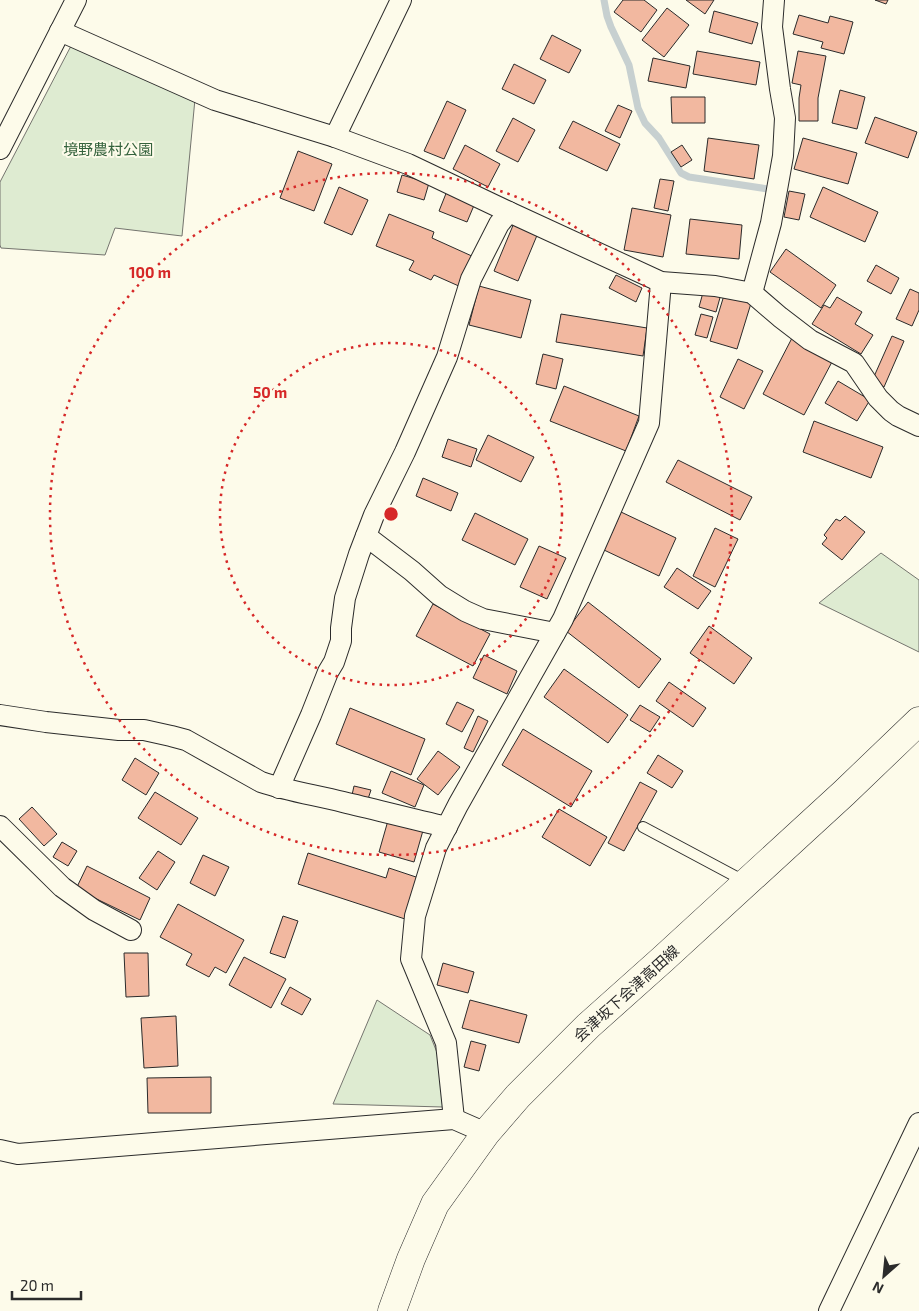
<svg xmlns="http://www.w3.org/2000/svg" width="919" height="1311" font-family="'Exo 2','Noto Sans JP',sans-serif">
	<rect width="100%" height="100%" fill="#fdfbea"/>
	<!-- green -->
	<g fill="#deebd1" stroke="#74746e">
		<path d="M 72,44 L 195,99 L 182,236 L 115,228 L 105,255 L 1,248 L 0,245 L 0,182 Z"/>
		<path d="M 881,553 L 919,580 L 919,652 L 819,603 Z"/>
		<path d="M 377,1000 L 430,1035 L 440,1060 L 443,1107 L 333,1104 Z"/>
	</g>
	<g fill="none" stroke-linecap="round" stroke-linejoin="round">
		<!-- stream -->
		<path stroke="#c7d0d0" stroke-width="7" d="M 604,0 L 607,16 L 611,27 L 629,65 L 638,108 L 645,123 L 659,138 L 681,173 L 689,177 L 768,189"/>
	</g>
	<!-- building -->
	<g fill="#f2b8a0" stroke="#2b2b2b">
		<path d="M 623,0 L 644,0 L 657,10 L 641,32 L 614,12 Z"/>
		<path d="M 686,0 L 714,0 L 705,14 Z"/>
		<path d="M 875,0 L 888,0 L 886,4 Z"/>
		<path d="M 667,8 L 689,25 L 664,57 L 642,40 Z"/>
		<path d="M 714,11 L 758,23 L 752,44 L 709,32 Z"/>
		<path d="M 799,15 L 828,23 L 830,16 L 853,22 L 844,54 L 821,48 L 823,42 L 793,34 Z"/>
		<path d="M 552,35 L 581,50 L 569,73 L 540,59 Z"/>
		<path d="M 697,51 L 760,62 L 756,85 L 693,74 Z"/>
		<path d="M 798,51 L 826,56 L 818,98 L 818,121 L 799,121 L 799,98 L 801,85 L 792,83 Z"/>
		<path d="M 653,58 L 690,66 L 686,88 L 648,81 Z"/>
		<path d="M 514,64 L 546,80 L 534,104 L 502,89 Z"/>
		<path d="M 840,90 L 865,97 L 857,129 L 832,123 Z"/>
		<path d="M 671,97 L 705,97 L 705,123 L 672,123 Z"/>
		<path d="M 447,101 L 466,110 L 444,159 L 424,151 Z"/>
		<path d="M 618,105 L 632,111 L 620,138 L 605,131 Z"/>
		<path d="M 875,117 L 917,132 L 908,158 L 865,143 Z"/>
		<path d="M 513,118 L 535,130 L 518,162 L 496,151 Z"/>
		<path d="M 573,121 L 620,144 L 607,171 L 559,148 Z"/>
		<path d="M 708,138 L 759,145 L 754,179 L 704,171 Z"/>
		<path d="M 803,138 L 857,153 L 848,184 L 794,169 Z"/>
		<path d="M 465,145 L 500,164 L 488,187 L 453,169 Z"/>
		<path d="M 682,145 L 692,160 L 681,167 L 671,152 Z"/>
		<path d="M 298,151 L 332,164 L 314,211 L 280,198 Z"/>
		<path d="M 402,175 L 429,183 L 424,200 L 397,192 Z"/>
		<path d="M 660,179 L 674,181 L 668,211 L 654,208 Z"/>
		<path d="M 339,187 L 368,200 L 352,235 L 324,223 Z"/>
		<path d="M 823,187 L 878,212 L 865,242 L 810,217 Z"/>
		<path d="M 447,191 L 475,203 L 467,222 L 439,211 Z"/>
		<path d="M 789,191 L 805,194 L 799,220 L 784,217 Z"/>
		<path d="M 632,208 L 671,215 L 663,257 L 624,250 Z"/>
		<path d="M 389,214 L 434,232 L 432,238 L 474,257 L 461,287 L 434,275 L 431,280 L 409,270 L 414,261 L 376,246 Z"/>
		<path d="M 690,219 L 742,225 L 739,259 L 686,254 Z"/>
		<path d="M 514,223 L 538,233 L 518,281 L 494,271 Z"/>
		<path d="M 786,249 L 836,285 L 821,308 L 770,272 Z"/>
		<path d="M 876,265 L 899,278 L 891,294 L 867,281 Z"/>
		<path d="M 616,275 L 642,288 L 636,302 L 609,288 Z"/>
		<path d="M 479,286 L 531,300 L 521,338 L 469,325 Z"/>
		<path d="M 704,289 L 721,294 L 716,312 L 699,307 Z"/>
		<path d="M 910,289 L 919,293 L 919,310 L 912,326 L 896,319 Z"/>
		<path d="M 725,292 L 752,300 L 737,349 L 710,341 Z"/>
		<path d="M 837,297 L 862,312 L 855,324 L 873,335 L 861,354 L 812,324 L 824,305 L 830,308 Z"/>
		<path d="M 561,314 L 647,328 L 643,356 L 556,342 Z"/>
		<path d="M 701,314 L 713,317 L 707,338 L 695,335 Z"/>
		<path d="M 892,336 L 904,341 L 884,387 L 872,381 Z"/>
		<path d="M 792,338 L 833,360 L 804,415 L 763,394 Z"/>
		<path d="M 543,354 L 563,359 L 556,389 L 536,384 Z"/>
		<path d="M 738,359 L 763,371 L 744,409 L 720,397 Z"/>
		<path d="M 838,381 L 870,400 L 857,421 L 825,403 Z"/>
		<path d="M 564,386 L 639,416 L 626,451 L 550,421 Z"/>
		<path d="M 814,421 L 883,447 L 871,478 L 803,452 Z"/>
		<path d="M 488,435 L 534,457 L 521,482 L 476,460 Z"/>
		<path d="M 448,439 L 477,449 L 471,467 L 442,457 Z"/>
		<path d="M 678,460 L 752,497 L 740,520 L 666,482 Z"/>
		<path d="M 423,478 L 458,493 L 451,511 L 416,496 Z"/>
		<path d="M 621,512 L 676,538 L 659,576 L 604,550 Z"/>
		<path d="M 475,513 L 528,539 L 515,565 L 462,540 Z"/>
		<path d="M 845,516 L 865,532 L 842,560 L 822,544 L 827,538 L 824,535 L 836,519 L 840,521 Z"/>
		<path d="M 715,528 L 738,539 L 715,587 L 693,576 Z"/>
		<path d="M 539,546 L 566,558 L 547,599 L 520,587 Z"/>
		<path d="M 677,568 L 711,591 L 698,609 L 664,587 Z"/>
		<path d="M 588,602 L 661,659 L 639,688 L 566,631 Z"/>
		<path d="M 433,604 L 490,634 L 473,666 L 416,636 Z"/>
		<path d="M 709,626 L 752,658 L 734,684 L 690,653 Z"/>
		<path d="M 484,655 L 517,671 L 507,694 L 473,678 Z"/>
		<path d="M 564,669 L 628,715 L 608,743 L 544,697 Z"/>
		<path d="M 669,682 L 706,708 L 693,727 L 656,701 Z"/>
		<path d="M 457,702 L 474,710 L 462,732 L 446,724 Z"/>
		<path d="M 640,705 L 660,717 L 650,732 L 630,720 Z"/>
		<path d="M 350,708 L 425,739 L 411,775 L 336,744 Z"/>
		<path d="M 478,716 L 488,721 L 473,752 L 464,748 Z"/>
		<path d="M 523,729 L 592,771 L 571,807 L 502,765 Z"/>
		<path d="M 438,751 L 460,767 L 438,795 L 417,779 Z"/>
		<path d="M 658,755 L 683,771 L 672,788 L 647,773 Z"/>
		<path d="M 135,758 L 159,773 L 146,795 L 122,780 Z"/>
		<path d="M 391,771 L 424,785 L 415,807 L 382,793 Z"/>
		<path d="M 640,782 L 657,791 L 624,851 L 608,843 Z"/>
		<path d="M 354,786 L 371,790 L 368,799 L 352,795 Z"/>
		<path d="M 155,792 L 198,818 L 181,845 L 138,818 Z"/>
		<path d="M 32,807 L 57,834 L 44,846 L 19,819 Z"/>
		<path d="M 559,809 L 607,837 L 590,866 L 542,837 Z"/>
		<path d="M 389,817 L 424,827 L 414,862 L 379,852 Z"/>
		<path d="M 62,842 L 77,851 L 68,866 L 53,857 Z"/>
		<path d="M 158,851 L 175,862 L 157,890 L 139,878 Z"/>
		<path d="M 308,853 L 386,878 L 389,868 L 419,878 L 405,919 L 298,884 Z"/>
		<path d="M 203,855 L 229,867 L 215,896 L 190,883 Z"/>
		<path d="M 87,866 L 150,898 L 140,920 L 76,889 Z"/>
		<path d="M 178,904 L 244,940 L 226,973 L 215,967 L 209,977 L 186,965 L 192,954 L 160,937 Z"/>
		<path d="M 283,916 L 298,921 L 285,958 L 270,953 Z"/>
		<path d="M 124,953 L 148,953 L 149,996 L 126,997 Z"/>
		<path d="M 244,957 L 286,979 L 271,1008 L 229,985 Z"/>
		<path d="M 443,963 L 474,972 L 468,993 L 437,985 Z"/>
		<path d="M 290,987 L 311,999 L 302,1015 L 281,1004 Z"/>
		<path d="M 470,1000 L 527,1015 L 519,1043 L 462,1028 Z"/>
		<path d="M 176,1016 L 178,1066 L 144,1068 L 141,1018 Z"/>
		<path d="M 471,1041 L 486,1045 L 479,1071 L 464,1067 Z"/>
		<path d="M 211,1077 L 211,1113 L 148,1113 L 147,1078 Z"/>
	</g>
	<g fill="none" stroke-linecap="round" stroke-linejoin="round">
		<!-- lane casing -->
		<g stroke="#2b2b2b" stroke-width="12">
			<path id="lane" d="M 643,827 L 746,882"/>
		</g>
		<!-- street casing -->
		<g stroke="#2b2b2b" stroke-width="22">
			<g id="street">
				<path d="M 60,31 L 215,100 L 335,137 L 408,164 L 509,212 L 661,282 L 715,286 L 752,293 L 780,317 L 810,340 L 854,363 L 878,398 L 891,411 L 898,416 L 919,426"/>
				<path d="M 335,137 L 401,0"/>
				<path d="M 0,149 L 76,0"/>
				<path d="M 752,293 L 771,223 L 783,156 L 785,118 L 780,89 L 772,27 L 774,0"/>
				<path d="M 366,536 L 412,571 L 439,595 L 465,611 L 483,619 L 555,633"/>
				<path d="M 0,715 L 46,722 L 119,730 L 144,730 L 171,736 L 186,740 L 261,782 C 288,791 315,795 343,802 C 377,810 412,819 447,827"/>
				<path d="M 279,788 L 311,715 L 328,672 L 334,662 L 341,641 L 341,628 L 345,598 L 359,554 L 374,515 L 405,452 L 447,357 L 471,279 L 499,224 L 509,212"/>
				<path d="M 0,826 L 62,887 L 94,910 L 131,930"/>
				<path d="M 454,1119 L 446,1043 L 411,959 L 415,916 L 436,848 L 458,805 L 563,619 L 649,423 L 661,282"/>
				<path d="M 0,1150 L 18,1154 L 454,1119 L 486,1133"/>
				<path d="M 829,1311 L 919,1123"/>
			</g>
		</g>
		<!-- primary casing -->
		<g stroke="#2b2b2b" stroke-width="29">
			<path id="primary" d="M 392,1311 L 411,1259 L 435,1204 L 486,1133 L 518,1096 L 588,1026 L 663,959 L 844,793 L 919,721"/>
		</g>
		<!-- lane -->
		<use href="#lane" stroke="#fdfbea" stroke-width="10"/>
		<!-- street -->
		<use href="#street" stroke="#fdfbea" stroke-width="20"/>
		<!-- primary -->
		<use href="#primary" stroke="#fdfbea" stroke-width="28"/>
	</g>
	<!-- distance rings -->
	<g fill="none" stroke="#d62828" stroke-width="2.5" stroke-dasharray="2.5 5">
		<circle cx="391" cy="514" r="171"/>
		<circle cx="391" cy="514" r="341"/>
	</g>
	<g text-anchor="middle" dominant-baseline="central" stroke-width="4" stroke-linejoin="round" paint-order="stroke">
		<!-- park labels -->
		<g font-size="15" fill="#34623c" stroke="#fdfbea">
			<text x="108" y="149">境野農村公園</text>
		</g>
		<!-- street labels -->
		<g font-size="15" fill="#2b2b2b" stroke="#fdfbea">
			<text transform="translate(626 993) rotate(-42)">会津坂下会津高田線</text>
		</g>
	</g>
	<circle cx="391" cy="514" r="8" fill="#d62828" stroke="#fdfbea" stroke-width="2.5"/>
	<g font-size="15" text-anchor="middle" font-weight="bold" fill="#d62828" stroke="#fdfbea" stroke-width="4" stroke-linejoin="round" paint-order="stroke">
		<text x="150" y="278">100 m</text>
		<text x="270" y="398">50 m</text>
	</g>
	<!-- north arrow -->
	<g transform="translate(884 1276) rotate(207)" stroke="#fdfbea" stroke-width="4" paint-order="stroke">
	<path d="M0-4L9 19L0 12L-9 19Z" fill="#2b2b2b"/>
	<text y="-8" font-size="14" font-weight="bold" text-anchor="middle" fill="#2b2b2b">N</text>
	</g>
	<!-- scale -->
	<path d="M12 1291v8h69v-8" fill="none" stroke="#2b2b2b" stroke-width="2.5"/>
	<text x="20" y="1291" font-size="15" fill="#2b2b2b" stroke="#fdfbea" stroke-width="4" paint-order="stroke">20 m</text>
</svg>
